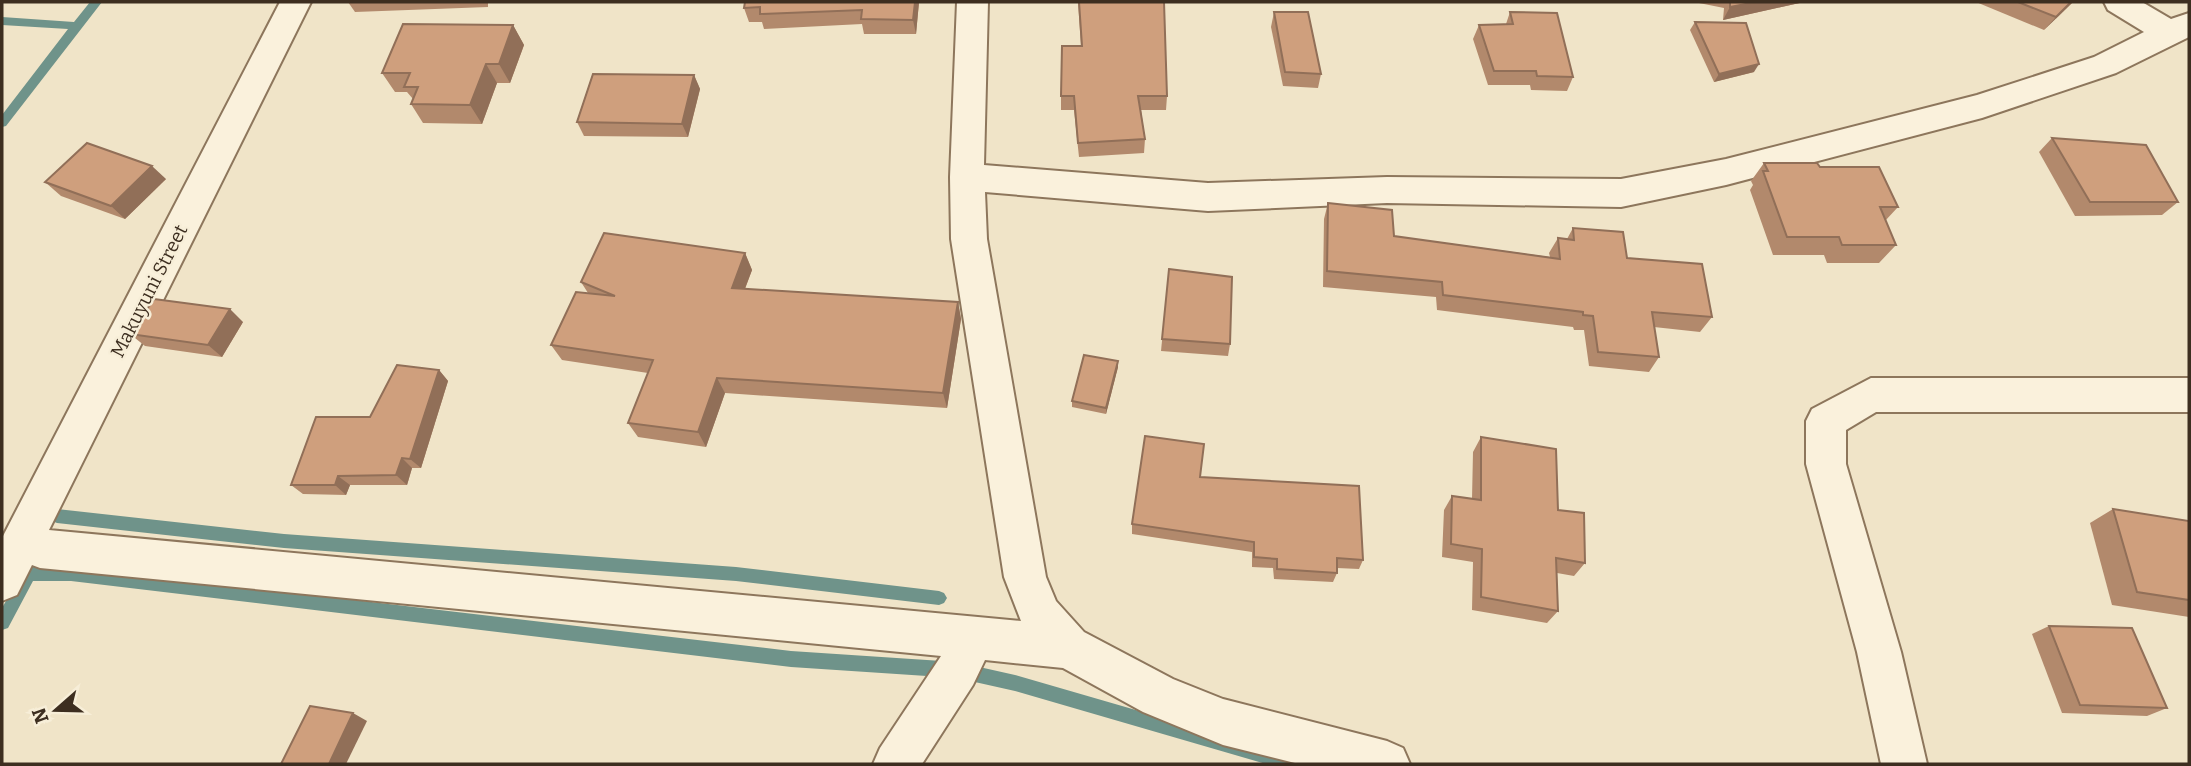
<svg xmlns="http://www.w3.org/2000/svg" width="2191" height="766" font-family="Bitter,serif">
	<rect width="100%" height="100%" fill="#f0e4c8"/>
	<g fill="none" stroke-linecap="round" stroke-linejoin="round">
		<!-- stream -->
		<g fill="#6f938a" fill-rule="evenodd">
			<path d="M 90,2 L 102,2 L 6,126 L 2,127 L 2,115 L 68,29 L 2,25 L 2,17 L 74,22 Z"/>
			<path d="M 57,509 L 284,534 L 736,567 L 939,591 L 944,593 L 947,598 L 944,603 L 939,605 L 736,581 L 284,548 L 57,523 L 52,521 L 50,516 L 52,511 Z"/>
			<path d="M 29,567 L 71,567 L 791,651 L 957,662 L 1015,675 L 1294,756 L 1300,758 L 1302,764 L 1266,764 L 1015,691 L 957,678 L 791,667 L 71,581 L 33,581 L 8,628 L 2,630 L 2,608 L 24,569 Z"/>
		</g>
		<!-- minor casing -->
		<g stroke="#8d765c" stroke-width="4">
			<g id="minor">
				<path d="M 280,2 L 311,2 L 49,530 L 1021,621 L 1004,577 L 951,239 L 950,177 L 957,2 L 988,2 L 984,165 L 1208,183 L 1387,177 L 1621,179 L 1726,159 L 1977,95 L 2094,57 L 2144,32 L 2108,10 L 2104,2 L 2142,2 L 2171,19 L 2189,13 L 2189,37 L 2116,73 L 1982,118 L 1726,185 L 1621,207 L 1387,203 L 1208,211 L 985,192 L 987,239 L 1046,577 L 1056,601 L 1084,632 L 1173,679 L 1223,699 L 1387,741 L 1403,748 L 1410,764 L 1299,764 L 1223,745 L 1143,712 L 1063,668 L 985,660 L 973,685 L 922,764 L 873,764 L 880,748 L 941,656 L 40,568 L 32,565 L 17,595 L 2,601 L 2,538 Z"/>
				<path d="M 1871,378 L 2189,378 L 2189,412 L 1876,412 L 1846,430 L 1846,464 L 1901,652 L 1927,764 L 1881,764 L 1857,652 L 1806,464 L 1806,421 L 1812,409 Z"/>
			</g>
		</g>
		<!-- minor -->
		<use href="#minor" fill="#faf1dc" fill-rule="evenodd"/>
	</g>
	<!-- wall -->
	<g fill="#b2896c">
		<path d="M 348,2 L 488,2 L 488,7 L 355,12 Z"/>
		<path d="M 919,2 L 916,34 L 864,34 L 862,24 L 764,29 L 762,22 L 749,22 L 744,8 Z"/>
		<path d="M 1078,2 L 1164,2 L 1167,96 L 1166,110 L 1141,110 L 1145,139 L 1144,153 L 1079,157 L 1074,110 L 1061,110 L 1061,96 L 1081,46 Z"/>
		<path d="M 1694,2 L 1804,2 L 1723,20 L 1724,8 Z"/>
		<path d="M 1976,2 L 2073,2 L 2044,30 Z"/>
		<path d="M 1274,12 L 1321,74 L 1318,88 L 1283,86 L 1271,27 Z"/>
		<path d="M 1510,12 L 1573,77 L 1567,91 L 1531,90 L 1530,85 L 1488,85 L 1473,39 L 1479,25 L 1506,24 Z"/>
		<path d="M 1695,22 L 1754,72 L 1714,82 L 1690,30 Z"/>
		<path d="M 513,25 L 524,45 L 510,83 L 497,83 L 482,124 L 423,123 L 411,104 L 413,99 L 407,92 L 395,92 L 382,73 Z"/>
		<path d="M 694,75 L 700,89 L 688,137 L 584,136 L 577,122 Z"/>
		<path d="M 2052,138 L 2178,202 L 2162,215 L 2075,216 L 2039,152 Z"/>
		<path d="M 1764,163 L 1820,167 L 1898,207 L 1885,221 L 1896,245 L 1879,263 L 1827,263 L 1824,255 L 1773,255 L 1750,190 L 1753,185 L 1751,181 Z"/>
		<path d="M 166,179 L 125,219 L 61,196 L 45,182 Z"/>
		<path d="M 1328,203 L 1394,236 L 1550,257 L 1549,253 L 1558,238 L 1567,239 L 1573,228 L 1627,258 L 1712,317 L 1700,332 L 1654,327 L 1659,357 L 1649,372 L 1589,366 L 1584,330 L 1574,330 L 1573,327 L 1437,310 L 1436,297 L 1323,287 L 1324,219 Z"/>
		<path d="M 745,253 L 752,270 L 745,289 L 958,302 L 961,319 L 947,408 L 725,393 L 706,447 L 638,437 L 628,423 L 648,373 L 562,360 L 551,345 L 588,293 L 581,282 Z"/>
		<path d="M 1169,269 L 1230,344 L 1228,356 L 1161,351 Z"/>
		<path d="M 243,322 L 222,357 L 145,346 L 130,334 Z"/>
		<path d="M 1118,361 L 1118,367 L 1106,414 L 1072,407 L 1072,401 Z"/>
		<path d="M 439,370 L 448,381 L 421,468 L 412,468 L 407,485 L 350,485 L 346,495 L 303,494 L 291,485 L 370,417 Z"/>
		<path d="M 1481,437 L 1558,510 L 1585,563 L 1574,576 L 1557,573 L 1558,611 L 1547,623 L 1472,610 L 1473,562 L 1442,557 L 1444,510 L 1452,496 L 1472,499 L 1473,452 Z"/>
		<path d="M 1200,477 L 1363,560 L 1359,569 L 1337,568 L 1337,573 L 1333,582 L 1274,579 L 1273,568 L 1252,567 L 1252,552 L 1132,534 L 1132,524 Z"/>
		<path d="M 2113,509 L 2189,521 L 2189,617 L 2112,605 L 2090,523 Z"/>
		<path d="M 2049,626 L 2167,708 L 2147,716 L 2062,713 L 2032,634 Z"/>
	</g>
	<!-- shaded-wall -->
	<g fill="#916f58">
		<path d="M 915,2 L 919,2 L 916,34 L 913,20 Z"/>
		<path d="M 1756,2 L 1804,2 L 1723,20 L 1730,7 Z"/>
		<path d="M 2071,2 L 2073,2 L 2044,30 L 2056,17 Z"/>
		<path d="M 513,25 L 524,45 L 510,83 L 499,64 Z"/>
		<path d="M 486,64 L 497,83 L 482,124 L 470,105 Z"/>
		<path d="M 1759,64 L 1754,72 L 1714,82 L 1719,74 Z"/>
		<path d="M 694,75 L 700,89 L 688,137 L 682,124 Z"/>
		<path d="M 152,166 L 166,179 L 125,219 L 111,206 Z"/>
		<path d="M 745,253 L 752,270 L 739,304 L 732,288 Z"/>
		<path d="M 958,302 L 961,319 L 947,408 L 943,393 Z"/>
		<path d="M 230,309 L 243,322 L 222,357 L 208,345 Z"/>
		<path d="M 1118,361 L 1118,367 L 1106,414 L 1106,408 Z"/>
		<path d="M 439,370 L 448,381 L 421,468 L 410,459 Z"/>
		<path d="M 717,378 L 725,393 L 706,447 L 698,432 Z"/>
		<path d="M 402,458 L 412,468 L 407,485 L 396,475 Z"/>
		<path d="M 338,476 L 350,485 L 346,495 L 335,485 Z"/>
		<path d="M 353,713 L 367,721 L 346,764 L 329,764 Z"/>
	</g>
	<!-- building -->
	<g fill="#cf9f7d" stroke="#916f58" stroke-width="2">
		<path d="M 745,2 L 915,2 L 913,20 L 861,19 L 862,10 L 760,14 L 760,7 L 744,8 Z"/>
		<path d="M 1079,2 L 1164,2 L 1167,96 L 1138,96 L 1145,139 L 1078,143 L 1074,96 L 1061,96 L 1062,46 L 1082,46 Z"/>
		<path d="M 1730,2 L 1756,2 L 1730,7 Z"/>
		<path d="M 2018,2 L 2071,2 L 2056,17 Z"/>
		<path d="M 1274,12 L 1308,12 L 1321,74 L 1285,72 Z"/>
		<path d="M 1510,12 L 1557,13 L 1573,77 L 1537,76 L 1536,71 L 1494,71 L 1479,25 L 1513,24 Z"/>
		<path d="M 1695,22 L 1746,23 L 1759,64 L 1719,74 Z"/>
		<path d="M 403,24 L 513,25 L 499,64 L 486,64 L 470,105 L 411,104 L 418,87 L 404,87 L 410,73 L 382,73 Z"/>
		<path d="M 593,74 L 694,75 L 682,124 L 577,122 Z"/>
		<path d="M 2052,138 L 2146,145 L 2178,202 L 2090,202 Z"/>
		<path d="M 87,143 L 152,166 L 111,206 L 45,182 Z"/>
		<path d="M 1764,163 L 1817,163 L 1820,167 L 1879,167 L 1898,207 L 1880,207 L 1896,245 L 1842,245 L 1839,237 L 1787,237 L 1763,171 L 1768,171 Z"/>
		<path d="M 1328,203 L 1392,210 L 1394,236 L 1560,259 L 1558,238 L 1574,240 L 1573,228 L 1623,232 L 1627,258 L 1702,264 L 1712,317 L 1652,312 L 1659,357 L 1598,352 L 1593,316 L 1583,315 L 1583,312 L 1443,295 L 1442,282 L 1327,271 Z"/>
		<path d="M 604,233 L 745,253 L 732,288 L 958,302 L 943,393 L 717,378 L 698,432 L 628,423 L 653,360 L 551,345 L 576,292 L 615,296 L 581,282 Z"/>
		<path d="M 1169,269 L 1232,277 L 1230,344 L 1162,339 Z"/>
		<path d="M 154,299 L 230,309 L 208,345 L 130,334 Z"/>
		<path d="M 1084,355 L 1118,361 L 1106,408 L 1072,401 Z"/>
		<path d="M 397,365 L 439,370 L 410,459 L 402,458 L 396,475 L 338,476 L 335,485 L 291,485 L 316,417 L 370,417 Z"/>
		<path d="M 1145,436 L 1204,444 L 1200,477 L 1359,486 L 1363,560 L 1337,558 L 1337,573 L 1277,569 L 1277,559 L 1254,557 L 1254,542 L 1132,524 Z"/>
		<path d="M 1481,437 L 1556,449 L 1558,510 L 1584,513 L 1585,563 L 1556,558 L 1558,611 L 1481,597 L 1482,549 L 1451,544 L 1452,496 L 1481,500 Z"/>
		<path d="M 2113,509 L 2189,521 L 2189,600 L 2137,592 Z"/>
		<path d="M 2049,626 L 2132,628 L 2167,708 L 2080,705 Z"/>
		<path d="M 310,706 L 353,713 L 329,764 L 281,764 Z"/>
	</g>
	<g text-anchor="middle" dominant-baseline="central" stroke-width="5" stroke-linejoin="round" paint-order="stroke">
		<!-- street labels -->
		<g font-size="19" fill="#3d2e20" stroke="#f7eed8">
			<text transform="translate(149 291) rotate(-63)">Makuyuni Street</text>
		</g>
	</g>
	<!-- border -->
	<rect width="2191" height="766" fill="none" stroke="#3d2e20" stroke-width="7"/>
	<!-- north arrow -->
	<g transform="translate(56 710) rotate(250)" stroke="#f7eed8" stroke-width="5" paint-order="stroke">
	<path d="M0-5L12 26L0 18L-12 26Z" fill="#3d2e20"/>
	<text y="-10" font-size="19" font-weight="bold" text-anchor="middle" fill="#3d2e20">N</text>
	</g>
</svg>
